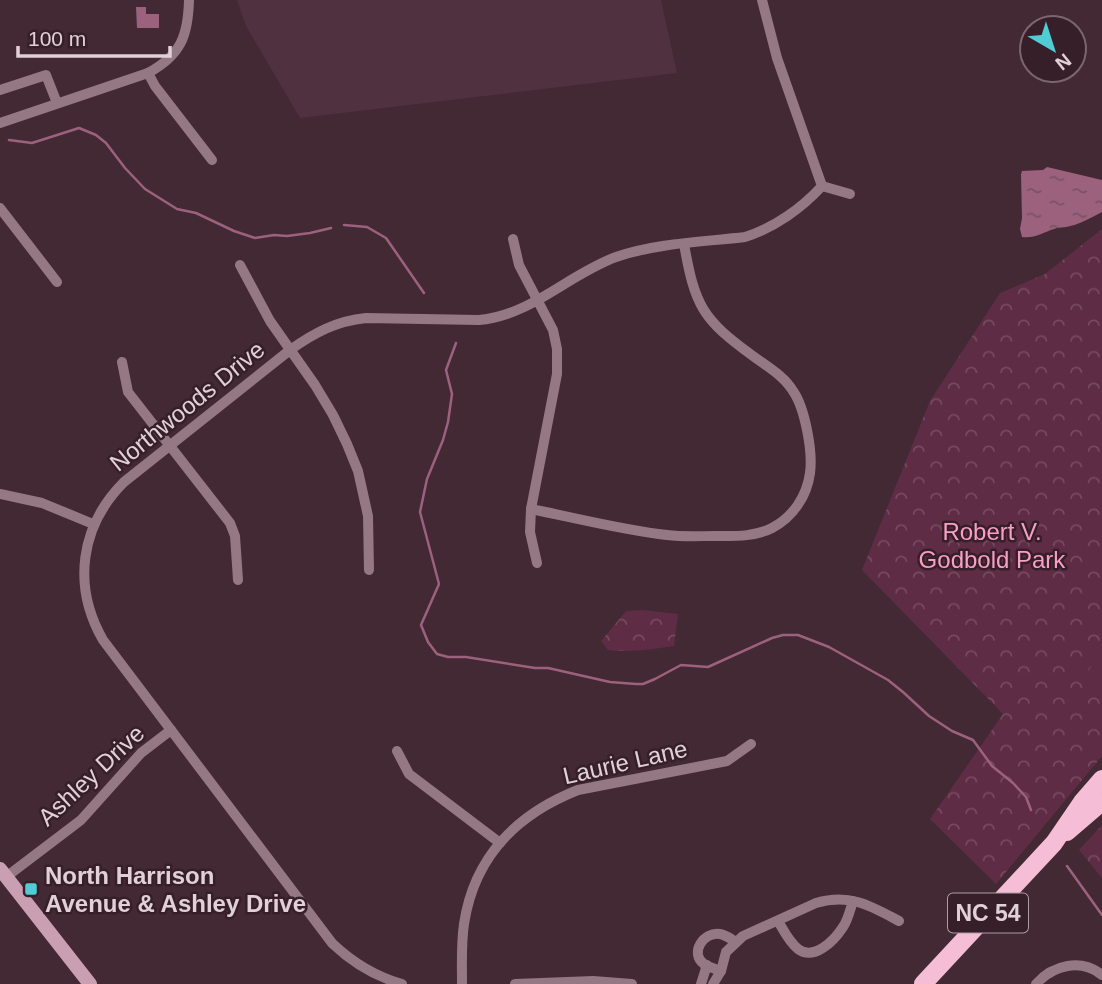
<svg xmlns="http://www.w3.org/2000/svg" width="1102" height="984" font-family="Helvetica,sans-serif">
	<defs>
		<pattern id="park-crowns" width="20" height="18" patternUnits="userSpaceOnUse" patternTransform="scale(1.75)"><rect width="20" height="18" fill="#5f2c45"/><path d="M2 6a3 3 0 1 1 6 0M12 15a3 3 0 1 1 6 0" fill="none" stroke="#764a5f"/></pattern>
		<pattern id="water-ripples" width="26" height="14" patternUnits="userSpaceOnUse" patternTransform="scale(1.75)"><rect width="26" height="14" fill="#9c617c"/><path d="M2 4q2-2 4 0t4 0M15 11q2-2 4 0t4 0" fill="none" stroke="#795364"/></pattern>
	</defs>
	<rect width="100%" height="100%" fill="#422934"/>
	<!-- built -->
	<path fill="#50313f" d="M 237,0 L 661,0 L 677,73 L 300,118 L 246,26 Z"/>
	<!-- park -->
	<g fill="url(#park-crowns)">
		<path d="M 1102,229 L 1102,756 L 996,884 L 930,819 L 1003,714 L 862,570 L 930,401 L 1000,293 L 1045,274 Z"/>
		<path d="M 643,610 L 678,614 L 674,646 C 652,649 631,653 608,650 L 601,641 L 626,611 Z"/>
		<path d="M 1102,825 L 1102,878 L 1079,850 Z"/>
	</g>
	<!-- pitch -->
	<path fill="#5f2c45" d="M 1102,653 L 1102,697 L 1081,680 Z"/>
	<!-- water -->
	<g fill="url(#water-ripples)">
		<path d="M 146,7 L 146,14 L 159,14 L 159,28 L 137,28 L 136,7 Z"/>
		<path d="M 1047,167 L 1102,180 L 1102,212 C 1091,218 1078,225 1066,227 C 1061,228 1059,227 1054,229 C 1044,232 1034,239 1022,237 L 1020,229 L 1022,218 L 1021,174 L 1022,171 L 1043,170 Z"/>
	</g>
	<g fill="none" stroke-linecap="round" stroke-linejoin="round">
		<!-- stream -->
		<g stroke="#9c617c" stroke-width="2.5">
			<path d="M 9,140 L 32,143 L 79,128 L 96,135 L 106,143 L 125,168 L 145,189 L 177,209 L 196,213 L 234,231 L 255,238 L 274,235 L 287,236 L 310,233 L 331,228"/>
			<path d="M 344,225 L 367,227 L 386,238 L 424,293"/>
			<path d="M 456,343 L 446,370 L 452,394 L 448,422 L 443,440 L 427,479 L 420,512 L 439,584 L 421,625 L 428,642 L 437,654 L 448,657 L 466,657 L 535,668 L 548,668 L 610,682 L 636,684 L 643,684 L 655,679 L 681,665 L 708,667 L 772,638 L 783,635 L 798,635 L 829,647 L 888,680 L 903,692 L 929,716 L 952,731 L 973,740 L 992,766 L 1013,783 L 1026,797 L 1031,810"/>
			<path d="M 1067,866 L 1102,915"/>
		</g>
		<!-- minor -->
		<g stroke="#947884" stroke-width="10">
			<path d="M 762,0 L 777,58 L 822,186"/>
			<path d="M 148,73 L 155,86 L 212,160"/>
			<path d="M 0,90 L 46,75 L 57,103"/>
			<path d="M 0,123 L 148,73 C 181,55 188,36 189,0"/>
			<path d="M 822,186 L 850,194"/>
			<path d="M 0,208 L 57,282"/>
			<path d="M 513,239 L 519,265 L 553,330 L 557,349 L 557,374 L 531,509 L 530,532 L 537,563"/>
			<path d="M 240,265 L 270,321 L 315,385 L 333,415 L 347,444 L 358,471 L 368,516 L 369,570"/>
			<path d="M 122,362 L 128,392 L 230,523 L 235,536 L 238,580"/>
			<path d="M 0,494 L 42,503 L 93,524"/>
			<path d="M 531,509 C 576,518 622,530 667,535 C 683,537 699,536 715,536 C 734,536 755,537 772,528 C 793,517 807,496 810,473 C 813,452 805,408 793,391 C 784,376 768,367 753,356 C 702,319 695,306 684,244"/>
			<path d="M 397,751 L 409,774 L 500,843"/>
			<path d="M 6,877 L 81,820 L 141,753 L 171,730"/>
			<path d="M 778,921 C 784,931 789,942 798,949 C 814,961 834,941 843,927 C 848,920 850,910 853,901"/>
			<path d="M 721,971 C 716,969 708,967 704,964 C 689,953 704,931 720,934 C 726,935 731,939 736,942"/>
			<path d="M 402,984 C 374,976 352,962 332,943 L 103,640 C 72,586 80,526 124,482 L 290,350 C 314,333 336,321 366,318 L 479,320 C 530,316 569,274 616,257 C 657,243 702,242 745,237 C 774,228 802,208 822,186"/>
			<path d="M 462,984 C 462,964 461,944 464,924 C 474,857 517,814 578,790 L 727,761 L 751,744"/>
			<path d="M 515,984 L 593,981 L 632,984"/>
			<path d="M 701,984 L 707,965"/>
			<path d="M 713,984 L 721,971 L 726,952 L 743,936 L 816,903 C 850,893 871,906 899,921"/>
			<path d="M 1036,984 C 1053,965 1081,958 1102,975"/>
		</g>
		<!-- secondary -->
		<path stroke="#cb9fb2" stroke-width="14" d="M 0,869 L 90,984"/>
		<!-- primary -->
		<g stroke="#f6bed6" stroke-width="18">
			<path d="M 1067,832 L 1102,802"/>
			<path d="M 923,984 L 1054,843 L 1082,802 L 1102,779"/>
		</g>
	</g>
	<!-- markers -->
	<rect fill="#51ccd4" stroke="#371f2a" stroke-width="2.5" x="24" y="882" width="14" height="14" rx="3.5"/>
	<g text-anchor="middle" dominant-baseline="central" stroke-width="5" stroke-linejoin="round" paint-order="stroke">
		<!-- shield labels -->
		<rect fill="#371f2a" stroke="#ae9ca3" stroke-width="2" x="948" y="893.5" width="80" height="39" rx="5"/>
		<g font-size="23" font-weight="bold" fill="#e1d1d7">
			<text x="988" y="913">NC 54</text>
		</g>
		<!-- street labels -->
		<g font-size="24" fill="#e1d1d7" stroke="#371f2a">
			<text transform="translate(187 406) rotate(-39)">Northwoods Drive</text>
			<text transform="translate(625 762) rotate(-13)">Laurie Lane</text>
			<text transform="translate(91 775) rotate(-43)">Ashley Drive</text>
		</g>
		<!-- park labels -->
		<g font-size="24" fill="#f79fc6" stroke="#371f2a">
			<text x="992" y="531">Robert V.<tspan x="992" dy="28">Godbold Park</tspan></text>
		</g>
		<!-- poi labels -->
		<g font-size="24" font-weight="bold" fill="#e1d1d7" stroke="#371f2a" text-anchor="start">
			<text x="45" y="875">North Harrison<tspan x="45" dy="28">Avenue &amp; Ashley Drive</tspan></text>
		</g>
	</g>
	<!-- north arrow -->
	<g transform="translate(1053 49) rotate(141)"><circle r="33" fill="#371f2a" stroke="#7b666f" stroke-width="2"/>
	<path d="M0-5L12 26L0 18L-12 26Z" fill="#51ccd4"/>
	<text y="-10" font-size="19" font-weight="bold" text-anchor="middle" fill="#e1d1d7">N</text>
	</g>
	<!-- scale -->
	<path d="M18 46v10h152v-10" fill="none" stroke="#e1d1d7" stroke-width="3.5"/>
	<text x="28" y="46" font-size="21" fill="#e1d1d7" stroke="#371f2a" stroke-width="5" paint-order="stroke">100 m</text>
</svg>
